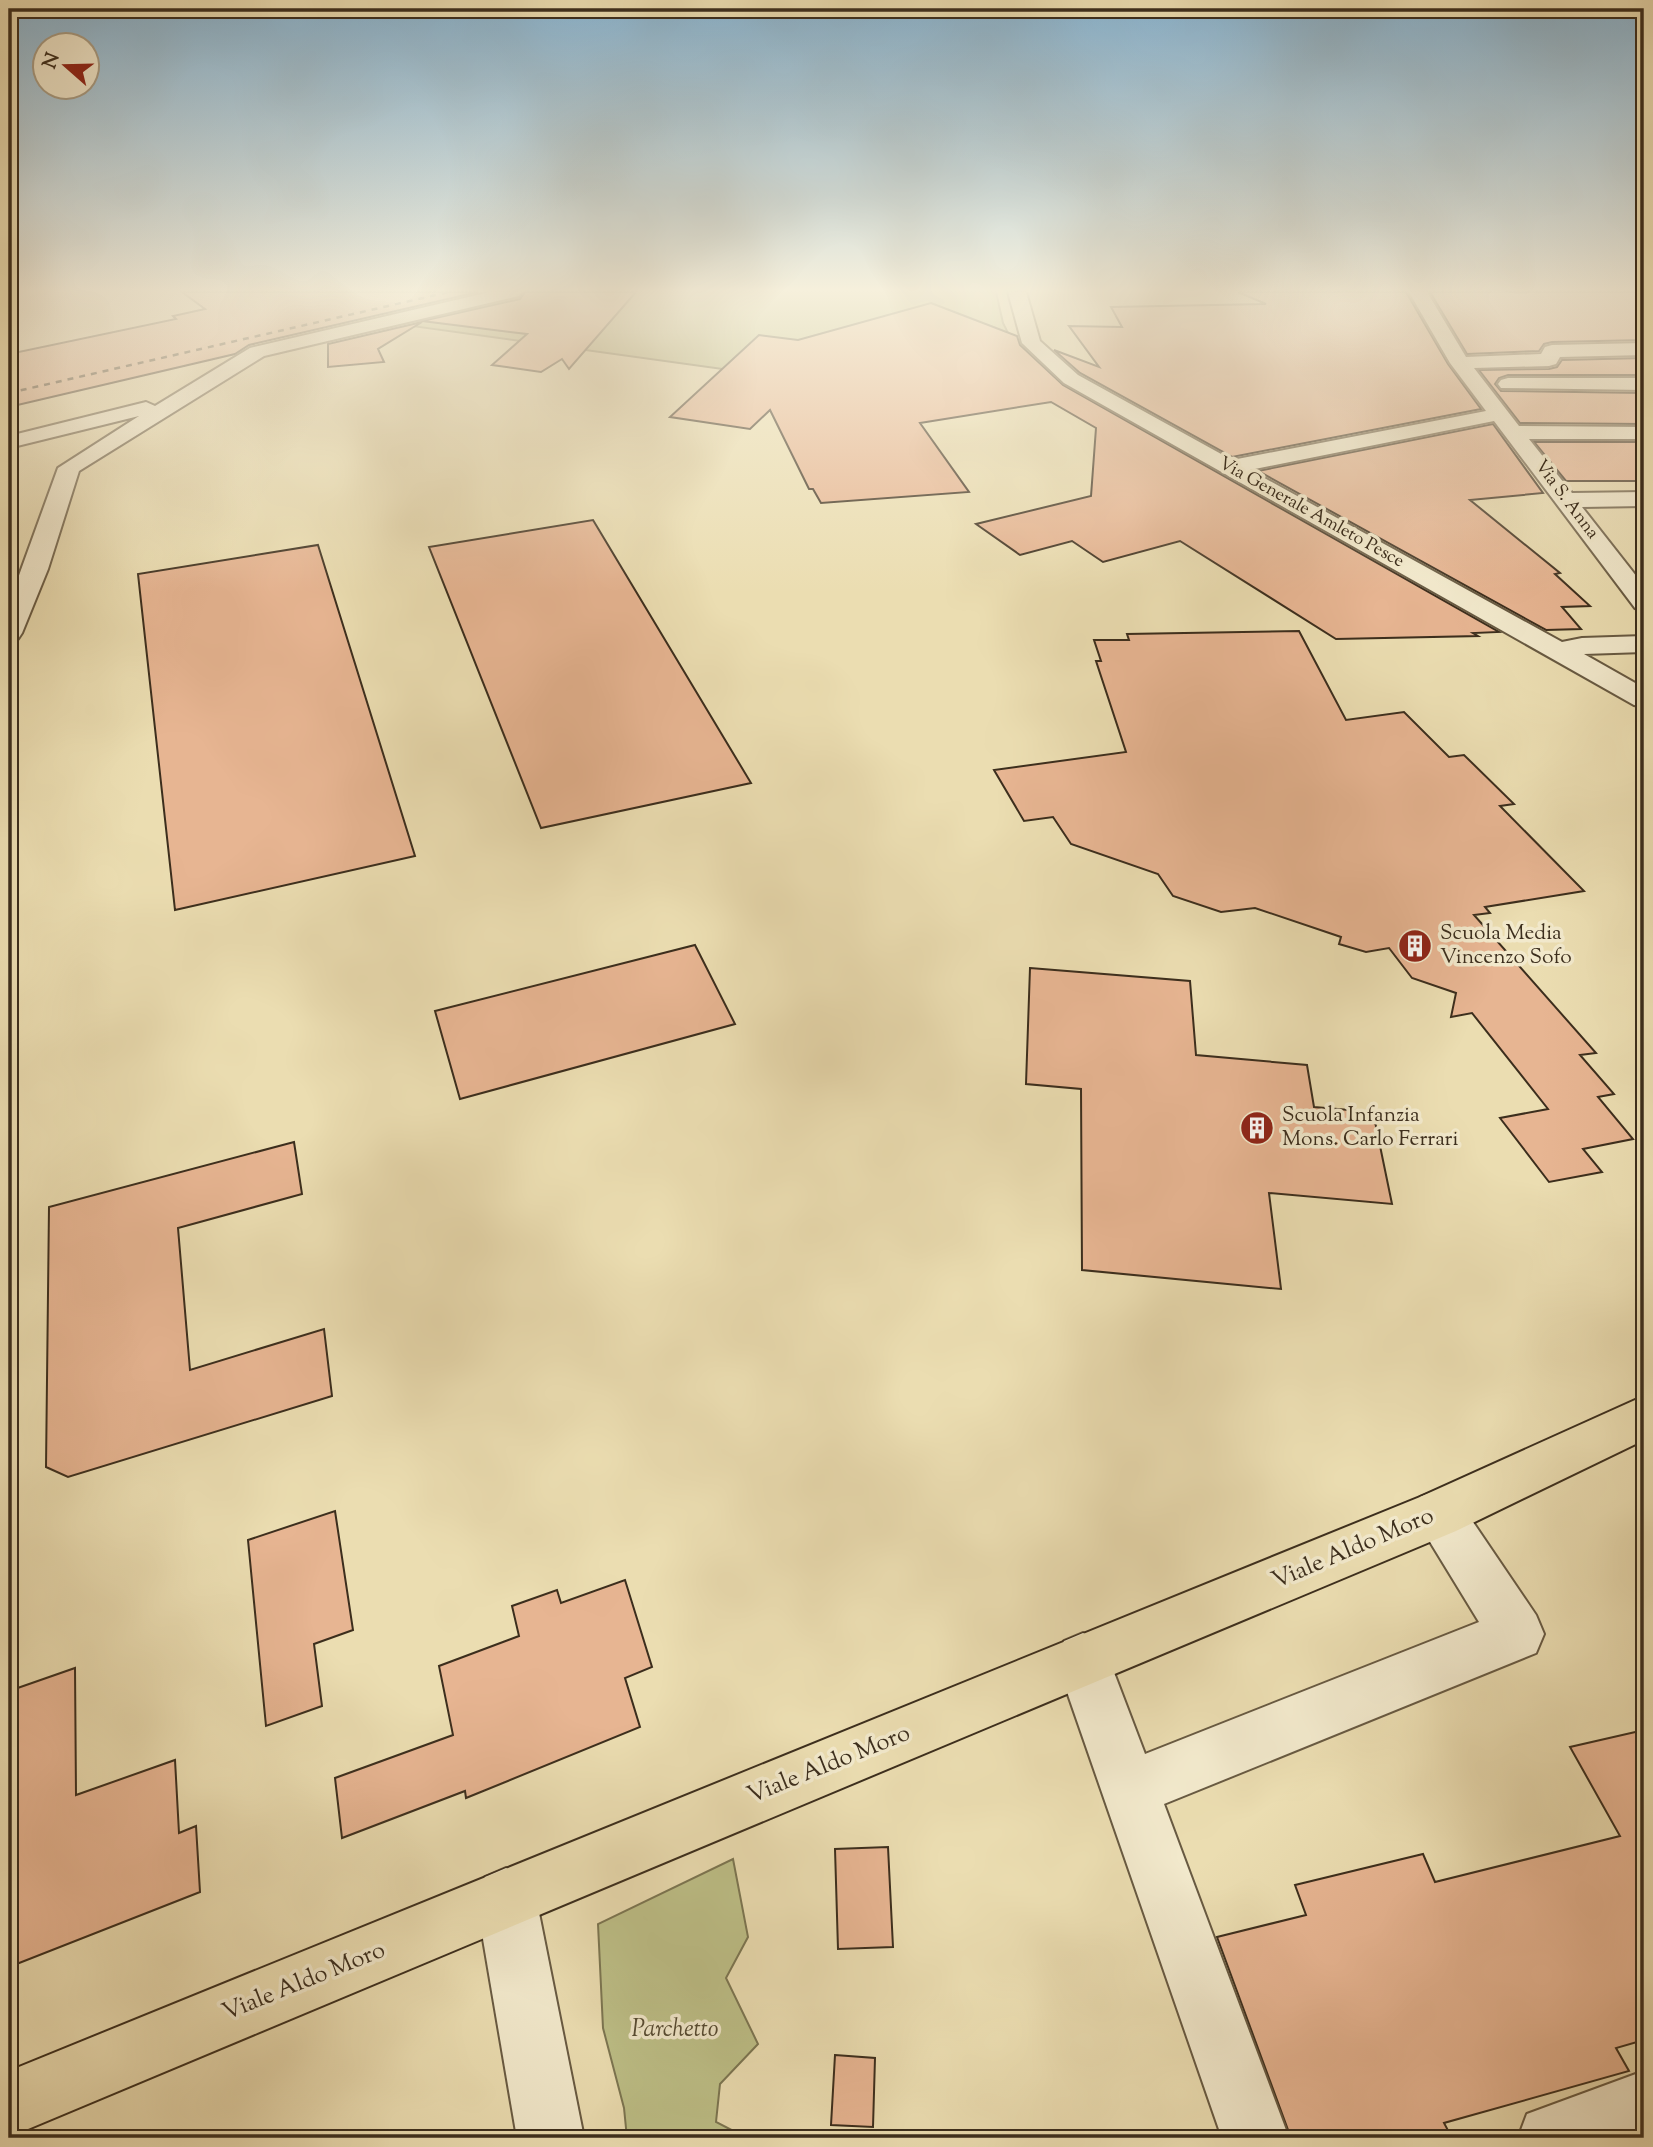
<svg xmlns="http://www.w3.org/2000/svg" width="1653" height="2147" font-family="'Sorts Mill Goudy',serif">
	<rect width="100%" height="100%" fill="#ebddb1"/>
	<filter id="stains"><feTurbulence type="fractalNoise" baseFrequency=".00286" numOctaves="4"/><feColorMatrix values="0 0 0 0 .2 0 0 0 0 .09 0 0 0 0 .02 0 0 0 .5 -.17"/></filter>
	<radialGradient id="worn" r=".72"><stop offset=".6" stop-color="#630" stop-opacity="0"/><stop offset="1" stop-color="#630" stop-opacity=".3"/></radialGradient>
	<!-- green -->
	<g fill="#bdbf87" stroke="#7c7652" stroke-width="2">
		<path d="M 530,292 L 996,292 L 1003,323 L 1013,343 L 831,384 L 412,326 L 429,316 Z"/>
		<path d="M 733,1859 L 748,1937 L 726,1978 L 758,2044 L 720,2084 L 716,2122 L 747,2138 L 627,2138 L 624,2108 L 603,2028 L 598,1924 Z"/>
	</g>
	<!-- building -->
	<g fill="#e7b592" stroke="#3c2e1d" stroke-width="2">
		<path d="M 182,292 L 478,292 L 249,345 L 235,354 L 9,407 L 9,354 L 176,319 L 173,316 L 205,309 Z"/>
		<path d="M 525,292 L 636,292 L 569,369 L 562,359 L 541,372 L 492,365 L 527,334 L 422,321 L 520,299 Z"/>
		<path d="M 1238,292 L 1406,292 L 1448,364 L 1481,409 L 1232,457 L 1080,373 L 1054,350 L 1099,367 L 1069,326 L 1122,327 L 1111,307 L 1266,304 Z"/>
		<path d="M 1430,292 L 1644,292 L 1644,340 L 1552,342 L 1544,344 L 1539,351 L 1467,354 Z"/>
		<path d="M 931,303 L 1017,336 L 1020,345 L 1063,385 L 1499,632 L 1473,633 L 1478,636 L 1336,639 L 1180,541 L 1103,562 L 1072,541 L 1020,555 L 976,524 L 1091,496 L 1096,428 L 1051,402 L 920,423 L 969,492 L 821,503 L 813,489 L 809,489 L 770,410 L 750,429 L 670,417 L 759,335 L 798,340 Z"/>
		<path d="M 422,322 L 378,349 L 384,362 L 328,367 L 328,344 Z"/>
		<path d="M 1644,358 L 1644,375 L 1508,375 L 1499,378 L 1495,384 L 1501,391 L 1644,393 L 1644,424 L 1520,423 L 1479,370 L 1549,369 L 1557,367 L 1562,360 Z"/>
		<path d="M 1493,424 L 1543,493 L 1470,500 L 1560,573 L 1555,574 L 1590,606 L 1562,607 L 1581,629 L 1546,630 L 1258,471 Z"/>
		<path d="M 1534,442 L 1644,442 L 1644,481 L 1566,481 Z"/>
		<path d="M 593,520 L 751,783 L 541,828 L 429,547 Z"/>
		<path d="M 318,545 L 415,856 L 175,910 L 138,574 Z"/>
		<path d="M 1299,631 L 1346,720 L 1404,712 L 1449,757 L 1464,755 L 1514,804 L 1500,806 L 1584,891 L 1485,907 L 1490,913 L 1474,915 L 1596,1053 L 1580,1055 L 1614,1094 L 1598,1097 L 1633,1139 L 1583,1149 L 1602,1172 L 1549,1182 L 1500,1118 L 1548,1109 L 1472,1013 L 1451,1017 L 1456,993 L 1412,978 L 1389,948 L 1366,952 L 1339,944 L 1341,937 L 1255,908 L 1221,912 L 1173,896 L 1158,874 L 1071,844 L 1053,817 L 1024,821 L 994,770 L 1126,752 L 1096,661 L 1101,661 L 1094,640 L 1129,640 L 1127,634 Z"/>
		<path d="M 695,945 L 735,1024 L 460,1099 L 435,1011 Z"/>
		<path d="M 1030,968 L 1190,981 L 1196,1055 L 1307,1065 L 1314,1107 L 1373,1112 L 1392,1204 L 1269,1193 L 1281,1289 L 1082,1270 L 1081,1089 L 1026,1084 Z"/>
		<path d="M 294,1142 L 302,1194 L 178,1228 L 190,1370 L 324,1329 L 332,1396 L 68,1477 L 46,1467 L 49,1207 Z"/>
		<path d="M 335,1511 L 353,1630 L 314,1644 L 322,1706 L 266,1726 L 248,1540 Z"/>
		<path d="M 625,1580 L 652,1667 L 625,1678 L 640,1727 L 466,1798 L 465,1791 L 342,1838 L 335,1778 L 453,1735 L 439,1666 L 519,1636 L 512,1606 L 557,1590 L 561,1603 Z"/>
		<path d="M 75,1668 L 76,1795 L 175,1760 L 179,1833 L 196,1826 L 200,1892 L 9,1967 L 9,1691 Z"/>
		<path d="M 1644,1730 L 1644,2040 L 1616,2048 L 1629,2071 L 1444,2123 L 1452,2138 L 1291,2138 L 1217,1937 L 1306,1915 L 1295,1885 L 1423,1854 L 1435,1882 L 1620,1836 L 1570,1747 Z"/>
		<path d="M 888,1847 L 893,1947 L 838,1949 L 835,1849 Z"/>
		<path d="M 835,2055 L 875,2058 L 873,2127 L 831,2125 Z"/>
	</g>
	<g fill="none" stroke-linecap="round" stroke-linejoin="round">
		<!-- minor casing -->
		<g stroke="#685a42" stroke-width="4">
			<g id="minor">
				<path d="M 490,292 L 522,292 L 519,296 L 264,356 L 79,471 L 48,569 L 22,633 L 18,639 L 9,641 L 9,603 L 58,468 L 139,416 L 9,448 L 9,436 L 146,402 L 155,406 L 250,348 Z"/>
				<path d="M 1008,292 L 1026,292 L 1040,341 L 1078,375 L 1232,460 L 1486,411 L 1450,363 L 1409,292 L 1427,292 L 1466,357 L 1541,354 L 1545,347 L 1552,345 L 1644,343 L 1644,355 L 1560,357 L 1556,364 L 1549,366 L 1474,368 L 1519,426 L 1644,427 L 1644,439 L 1529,439 L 1572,493 L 1644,492 L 1644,506 L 1582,507 L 1644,586 L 1644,611 L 1635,608 L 1494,421 L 1250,470 L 1562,642 L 1582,638 L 1644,636 L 1644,652 L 1584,654 L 1644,688 L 1644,707 L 1634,705 L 1064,383 L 1022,343 Z"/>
				<path d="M 1508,378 L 1644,378 L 1644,390 L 1501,388 L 1498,384 L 1501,380 Z"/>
				<path d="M 1438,1490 L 1456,1497 L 1536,1615 L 1544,1634 L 1536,1653 L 1164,1804 L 1289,2138 L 1222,2138 L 1056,1660 L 1064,1641 L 1083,1633 L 1102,1641 L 1145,1754 L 1479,1622 L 1413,1514 L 1420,1497 Z"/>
				<path d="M 506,1868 L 527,1877 L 536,1898 L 584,2138 L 517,2138 L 476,1898 L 485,1877 Z"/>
				<path d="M 1644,2071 L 1644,2137 L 1518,2138 L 1527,2114 Z"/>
			</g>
		</g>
		<!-- major casing -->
		<g stroke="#3c2e1d" stroke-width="4">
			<path id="major" d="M 1644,1396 L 1644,1440 L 1456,1531 L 9,2137 L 9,2071 L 1420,1497 Z"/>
		</g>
		<!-- minor -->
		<use href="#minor" fill="#f2e9cc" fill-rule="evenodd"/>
		<!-- major -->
		<use href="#major" fill="#ebddb1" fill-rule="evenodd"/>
		<!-- rail -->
		<path stroke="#3c2e1d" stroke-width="2.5" stroke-dasharray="6 6" stroke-linecap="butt" d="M 9,393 L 449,292"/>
	</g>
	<!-- sky -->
	<linearGradient id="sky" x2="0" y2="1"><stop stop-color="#89b6d4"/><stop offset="0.49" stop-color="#f6f0dc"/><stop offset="1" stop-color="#f6f0dc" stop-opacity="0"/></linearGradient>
	<rect width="1653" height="593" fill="url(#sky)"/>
	<!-- icons -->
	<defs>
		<g id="building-disc" transform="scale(1.75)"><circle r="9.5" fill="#8f2418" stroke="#f2e9cc"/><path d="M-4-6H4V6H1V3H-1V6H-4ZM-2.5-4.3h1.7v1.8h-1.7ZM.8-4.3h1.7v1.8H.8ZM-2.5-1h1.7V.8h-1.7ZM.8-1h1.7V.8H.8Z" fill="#fff"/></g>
	</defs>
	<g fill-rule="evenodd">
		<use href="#building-disc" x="1415" y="946"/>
		<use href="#building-disc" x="1257" y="1128"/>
	</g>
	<g text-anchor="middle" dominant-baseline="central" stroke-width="7" stroke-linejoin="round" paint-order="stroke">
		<!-- far-street labels -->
		<g font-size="18" fill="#3c2e1d" stroke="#f2e9cc">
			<text transform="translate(1566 500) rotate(53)">Via S. Anna</text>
			<text transform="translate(1311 513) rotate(29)">Via Generale Amleto Pesce</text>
		</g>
		<!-- poi labels -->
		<g font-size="21" fill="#3c2e1d" stroke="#f2e9cc" text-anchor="start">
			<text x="1440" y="934">Scuola Media<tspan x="1440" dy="24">Vincenzo Sofo</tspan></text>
			<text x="1282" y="1116">Scuola Infanzia<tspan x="1282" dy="24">Mons. Carlo Ferrari</tspan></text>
		</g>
		<!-- near-street labels -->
		<g font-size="24" fill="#3c2e1d" stroke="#f2e9cc">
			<text transform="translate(1353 1549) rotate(-23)">Viale Aldo Moro</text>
			<text transform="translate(829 1765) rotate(-22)">Viale Aldo Moro</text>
			<text transform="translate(304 1982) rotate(-22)">Viale Aldo Moro</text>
		</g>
		<!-- near-park labels -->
		<g font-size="24" font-style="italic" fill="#564b32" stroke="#f2e9cc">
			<text x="675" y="2030">Parchetto</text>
		</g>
	</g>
	<!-- margin -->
	<rect width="1653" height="2147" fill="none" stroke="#ebddb1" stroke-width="35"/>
	<rect x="10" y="10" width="1632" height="2126" fill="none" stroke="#3c2e1d" stroke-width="3.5"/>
	<rect x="18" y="18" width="1618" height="2112" fill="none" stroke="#3c2e1d" stroke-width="2"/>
	<!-- north arrow -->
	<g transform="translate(66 66) rotate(290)"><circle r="33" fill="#f2e9cc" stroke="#a99e86" stroke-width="2"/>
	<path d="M0-5L12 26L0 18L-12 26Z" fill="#8f2418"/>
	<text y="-10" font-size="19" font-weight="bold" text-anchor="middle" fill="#3c2e1d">N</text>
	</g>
	<rect width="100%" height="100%" filter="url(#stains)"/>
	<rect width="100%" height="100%" fill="url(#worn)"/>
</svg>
